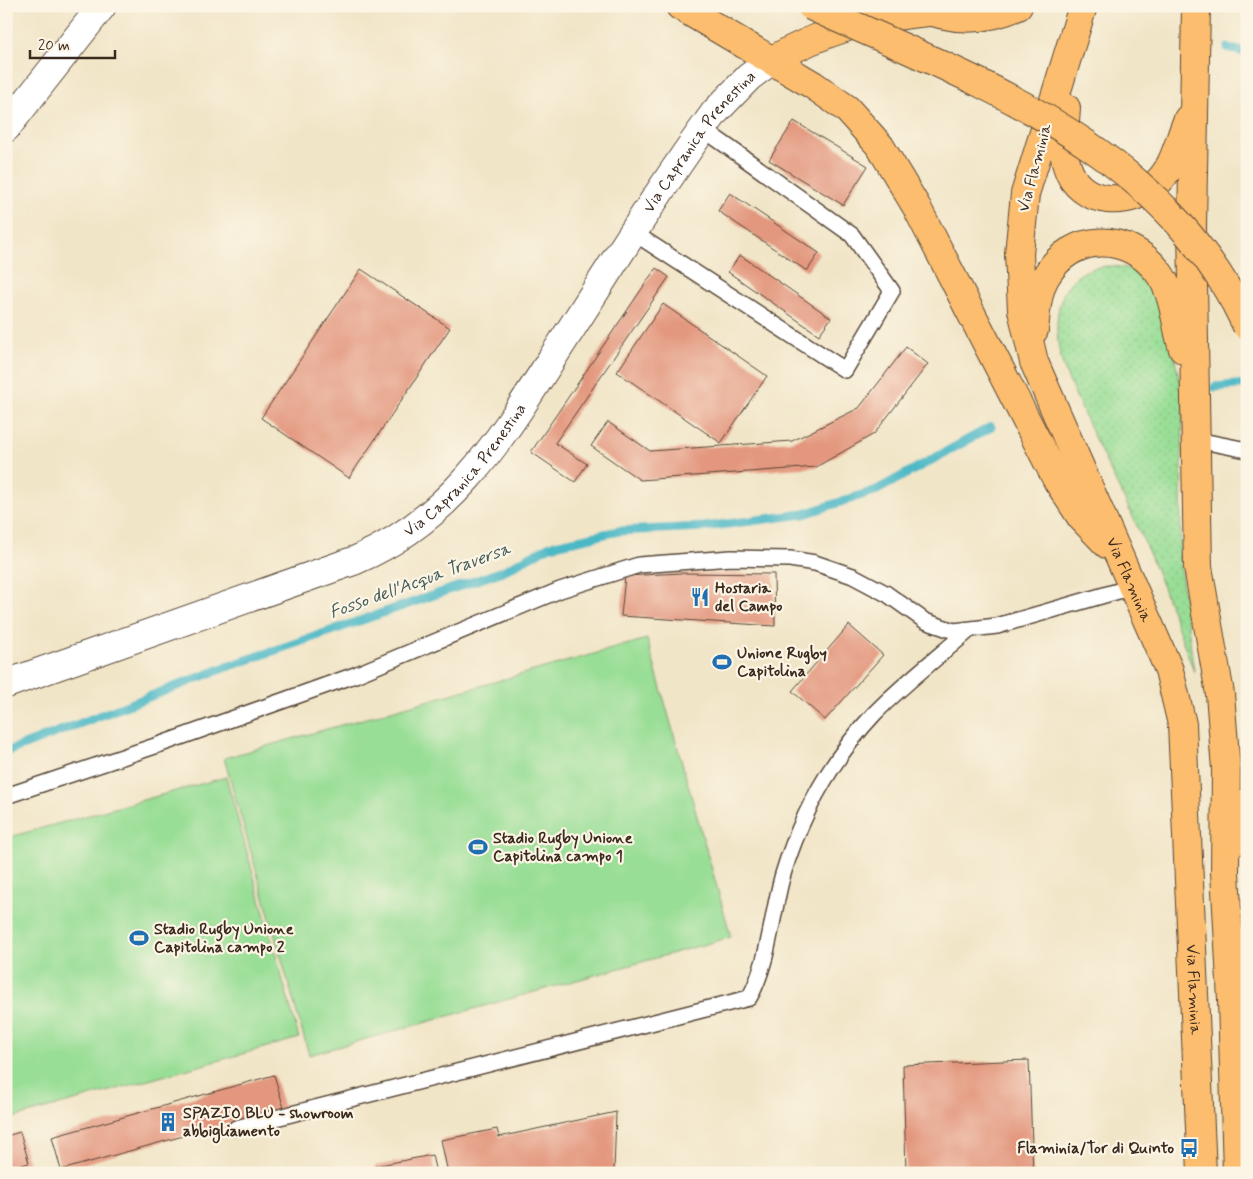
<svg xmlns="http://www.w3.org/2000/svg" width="1253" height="1179" font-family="Mynerve,sans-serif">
	<defs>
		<pattern id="grass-dots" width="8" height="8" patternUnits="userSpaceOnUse" patternTransform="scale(1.25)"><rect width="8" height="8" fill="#99de96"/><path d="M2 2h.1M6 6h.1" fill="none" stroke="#85bf81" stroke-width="1.8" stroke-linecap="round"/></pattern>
	</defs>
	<rect width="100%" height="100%" fill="#fcf5e5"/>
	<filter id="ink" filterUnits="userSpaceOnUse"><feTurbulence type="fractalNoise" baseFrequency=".02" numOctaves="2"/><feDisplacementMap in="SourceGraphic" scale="10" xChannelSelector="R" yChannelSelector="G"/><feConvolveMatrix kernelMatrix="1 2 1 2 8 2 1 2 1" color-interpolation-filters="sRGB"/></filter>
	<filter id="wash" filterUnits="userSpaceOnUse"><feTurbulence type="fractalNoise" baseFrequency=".0096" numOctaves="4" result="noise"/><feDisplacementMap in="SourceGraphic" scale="20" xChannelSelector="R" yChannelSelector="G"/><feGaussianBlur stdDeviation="1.12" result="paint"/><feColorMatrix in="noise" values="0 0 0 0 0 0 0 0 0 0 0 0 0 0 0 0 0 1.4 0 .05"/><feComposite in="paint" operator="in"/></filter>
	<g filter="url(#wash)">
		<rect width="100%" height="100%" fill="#f1e5c7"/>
		<!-- grass -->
		<path fill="url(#grass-dots)" stroke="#6a845a" d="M 1112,266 L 1132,269 L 1140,273 L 1154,289 L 1171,340 L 1183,397 L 1180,565 L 1194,672 C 1177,626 1162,581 1142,537 C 1122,492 1098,449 1079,403 C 1072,387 1063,370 1060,354 C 1051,311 1061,266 1112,266 Z"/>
		<!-- park -->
		<g fill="#99de96" stroke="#6a845a">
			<path d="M 647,639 L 731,937 L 309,1055 L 224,758 Z"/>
			<path d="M 226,777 L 299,1038 L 6,1120 L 6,838 Z"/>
		</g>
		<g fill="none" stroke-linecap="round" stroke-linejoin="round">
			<!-- stream -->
			<g stroke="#4bb8c6" stroke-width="9">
				<path d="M 1228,48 L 1247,53"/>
				<path d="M 1215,387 L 1247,384"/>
				<path d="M 6,752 L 221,669 L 503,571 L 550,546 L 619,531 L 704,527 L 804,514 L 877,490 L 991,427"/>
			</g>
		</g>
		<g id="blocks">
			<!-- building -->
			<g fill="#e3977e">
				<path d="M 794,121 L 868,166 L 843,205 L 769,160 Z"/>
				<path d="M 730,193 L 819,253 L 807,271 L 718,211 Z"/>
				<path d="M 740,255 L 831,318 L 819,335 L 728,272 Z"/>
				<path d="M 656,268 L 669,277 L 555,443 L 587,464 L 575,482 L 531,452 Z"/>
				<path d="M 361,269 L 450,328 L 349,478 L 261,418 Z"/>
				<path d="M 663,304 L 767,376 L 721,443 L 617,372 Z"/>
				<path d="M 906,347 L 928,364 L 874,434 L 816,467 L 640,480 L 591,446 L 608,422 L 650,451 L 792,441 L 859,408 Z"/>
				<path d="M 681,573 L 774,574 L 775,626 L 621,616 L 625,576 Z"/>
				<path d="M 849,625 L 883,655 L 825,720 L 792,691 Z"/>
				<path d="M 1029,1060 L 1033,1173 L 906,1173 L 903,1065 Z"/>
				<path d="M 274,1075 L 284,1108 L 61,1170 L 52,1137 Z"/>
				<path d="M 616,1112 L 614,1173 L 587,1173 L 588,1168 L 565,1173 L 448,1173 L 441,1140 L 497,1129 L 499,1137 Z"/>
				<path d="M 20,1132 L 29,1163 L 6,1169 L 6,1136 Z"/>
				<path d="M 432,1155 L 436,1173 L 376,1173 L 375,1166 Z"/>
			</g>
		</g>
	</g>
	<g filter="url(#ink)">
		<use href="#blocks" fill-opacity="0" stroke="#564637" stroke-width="1"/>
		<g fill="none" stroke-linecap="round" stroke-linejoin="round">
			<!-- service casing -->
			<g stroke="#564637" stroke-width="18">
				<g id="service">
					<path d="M 634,233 L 845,370 L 892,291 L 852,235 L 703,129"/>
					<path d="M 1197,440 L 1247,450"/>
					<path d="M 6,796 L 164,743 L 355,675 L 560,590 L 639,565 L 731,558 L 790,559 L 815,563 L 853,576 L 887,594 L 925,621 L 954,631 L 997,626 L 1132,587"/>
					<path d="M 236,1128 L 749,998 C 769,964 772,912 783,874 C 801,815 832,759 874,714 C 903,684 937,658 968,631"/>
				</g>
			</g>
			<!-- minor casing -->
			<g stroke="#564637" stroke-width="30">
				<g id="minor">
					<path d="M 6,128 L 102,6"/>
					<path id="s1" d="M 6,684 L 356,560 C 463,514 510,422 571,329 C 618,256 664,182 715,112 L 749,77 L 772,60"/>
				</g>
			</g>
			<!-- primary casing -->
			<g stroke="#564637" stroke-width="30">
				<g id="primary">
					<path d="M 680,6 L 813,85 L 847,109 L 880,146 L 916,206 L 1057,480 L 1081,517 L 1107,544"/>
					<path d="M 916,6 C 951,21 983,22 1018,6"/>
					<path id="s2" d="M 1083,6 L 1025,194 L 1019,254 L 1022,310 L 1034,362 L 1169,670 L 1182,724 L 1202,1173"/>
					<path d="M 1196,6 L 1192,226 L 1198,567 L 1220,694 L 1226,769 L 1225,872 L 1232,1000 L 1237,1173"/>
					<path d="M 772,60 C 824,31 869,17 929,12"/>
					<path d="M 1066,108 C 1065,127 1061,148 1067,166 C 1079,207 1132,208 1159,181 C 1175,165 1179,139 1188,119"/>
					<path d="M 1034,330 C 1036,312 1037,293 1045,278 C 1071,231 1129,232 1159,273 C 1175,295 1175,324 1183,349"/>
					<path d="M 1234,842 L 1247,802"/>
				</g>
			</g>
			<!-- service -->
			<use href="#service" stroke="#fff" stroke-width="15"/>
			<!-- minor -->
			<use href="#minor" stroke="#fff" stroke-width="28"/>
			<!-- primary -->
			<use href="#primary" stroke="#fcbd6e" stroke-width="28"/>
			<!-- primary-bridge casing -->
			<g stroke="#564637" stroke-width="30" stroke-linecap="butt">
				<path id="primary-bridge" d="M 811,6 C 979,83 1162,145 1247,326"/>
			</g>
			<!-- primary-bridge -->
			<use href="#primary-bridge" stroke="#fcbd6e" stroke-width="28"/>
		</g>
	</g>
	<!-- icons -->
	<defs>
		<g id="restaurant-bare" transform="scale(1.5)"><path d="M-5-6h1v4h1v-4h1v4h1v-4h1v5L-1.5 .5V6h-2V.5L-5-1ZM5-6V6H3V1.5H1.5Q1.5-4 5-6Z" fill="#1f6fb2" stroke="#fcf5e5" stroke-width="2.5" paint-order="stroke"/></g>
		<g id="stadium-bare" transform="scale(1.5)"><path d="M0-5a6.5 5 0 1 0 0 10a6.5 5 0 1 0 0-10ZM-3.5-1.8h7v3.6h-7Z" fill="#1f6fb2" stroke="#fcf5e5" stroke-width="2.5" paint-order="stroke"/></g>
		<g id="building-bare" transform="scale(1.5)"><path d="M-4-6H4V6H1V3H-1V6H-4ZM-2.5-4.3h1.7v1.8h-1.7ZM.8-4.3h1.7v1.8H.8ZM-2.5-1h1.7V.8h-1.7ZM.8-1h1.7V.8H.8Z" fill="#1f6fb2" stroke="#fcf5e5" stroke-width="2.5" paint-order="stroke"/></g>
		<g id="bus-bare" transform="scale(1.5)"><path d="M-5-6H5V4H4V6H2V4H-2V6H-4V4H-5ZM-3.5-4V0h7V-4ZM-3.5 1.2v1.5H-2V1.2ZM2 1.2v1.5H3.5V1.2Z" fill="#1f6fb2" stroke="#fcf5e5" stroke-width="2.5" paint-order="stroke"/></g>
	</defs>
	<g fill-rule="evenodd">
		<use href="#restaurant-bare" x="700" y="597"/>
		<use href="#stadium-bare" x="722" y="662"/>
		<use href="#stadium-bare" x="478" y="847"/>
		<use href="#stadium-bare" x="139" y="938"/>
		<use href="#building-bare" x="168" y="1122"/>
		<use href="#bus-bare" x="1189" y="1148"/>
	</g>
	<g text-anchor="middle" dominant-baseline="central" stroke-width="4.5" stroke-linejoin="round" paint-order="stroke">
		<!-- street labels -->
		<g font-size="16" fill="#3b2a1e" stroke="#fcf5e5">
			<text stroke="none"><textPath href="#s1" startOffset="920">Via Capranica Prenestina</textPath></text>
			<text transform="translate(1035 168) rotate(-75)">Via Flaminia</text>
			<text stroke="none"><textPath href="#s1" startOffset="515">Via Capranica Prenestina</textPath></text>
			<text stroke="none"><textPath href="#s2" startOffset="604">Via Flaminia</textPath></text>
			<text stroke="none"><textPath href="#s2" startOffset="1024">Via Flaminia</textPath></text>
		</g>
		<!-- poi labels -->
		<g font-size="16" font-weight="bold" fill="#3b2a1e" stroke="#fcf5e5" text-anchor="start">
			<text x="715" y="588">Hostaria<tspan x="715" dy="18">del Campo</tspan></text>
			<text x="737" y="653">Unione Rugby<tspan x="737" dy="18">Capitolina</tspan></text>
			<text x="493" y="838">Stadio Rugby Unione<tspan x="493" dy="18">Capitolina campo 1</tspan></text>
			<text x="154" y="929">Stadio Rugby Unione<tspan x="154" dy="18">Capitolina campo 2</tspan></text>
			<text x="183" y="1113">SPAZIO BLU - showroom<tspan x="183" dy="18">abbigliamento</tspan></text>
			<text x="1174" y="1148" text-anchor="end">Flaminia/Tor di Quinto</text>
		</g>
		<!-- water labels -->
		<g font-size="18" font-style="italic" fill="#415c59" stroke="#fcf5e5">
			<text transform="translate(420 581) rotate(-20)">Fosso dell'Acqua Traversa</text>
		</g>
	</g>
	<!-- margin -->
	<rect width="1253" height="1179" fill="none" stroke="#fcf5e5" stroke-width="25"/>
	<!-- scale -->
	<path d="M30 50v8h85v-8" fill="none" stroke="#3b2a1e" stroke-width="2.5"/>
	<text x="38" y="50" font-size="15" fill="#3b2a1e" stroke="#fcf5e5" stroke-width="4" paint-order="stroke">20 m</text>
</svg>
